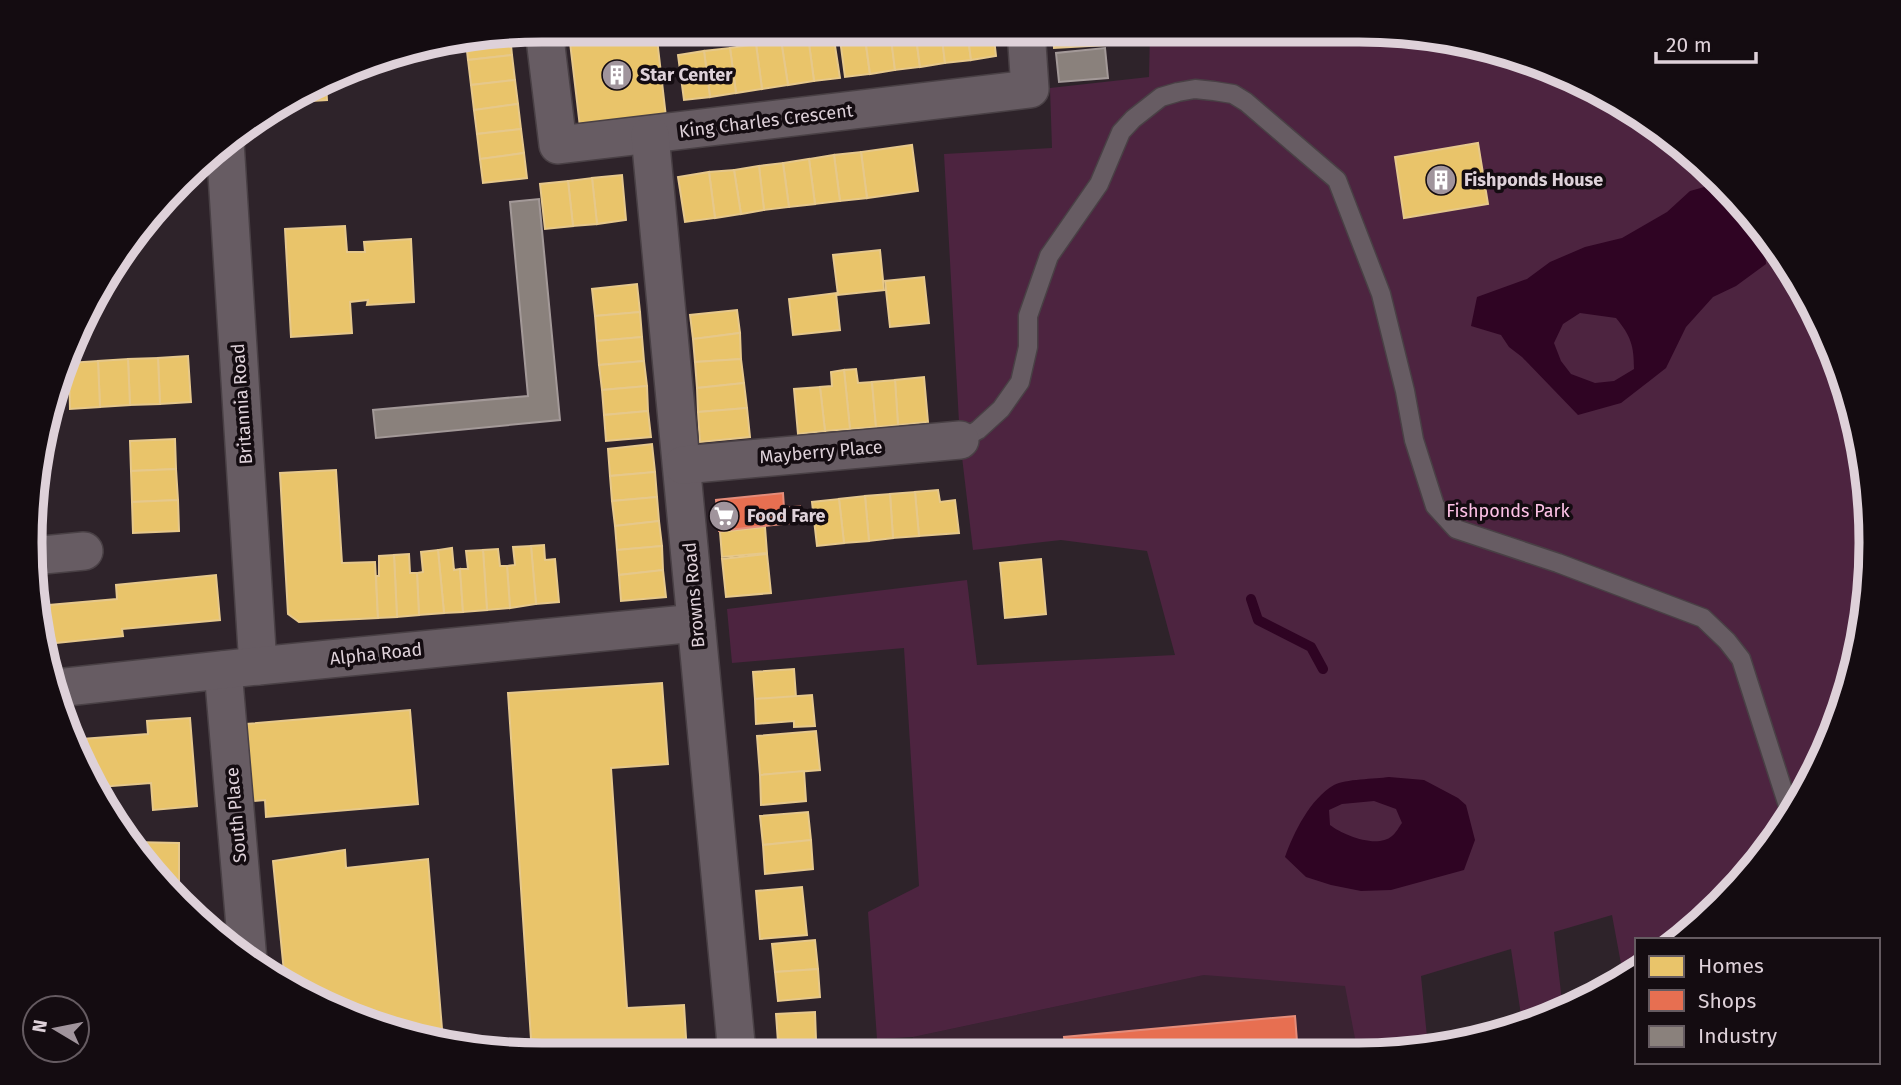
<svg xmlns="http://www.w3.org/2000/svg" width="1901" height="1085" font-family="'Fira Sans',sans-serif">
	<rect width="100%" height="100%" fill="#2e232a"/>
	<!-- built -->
	<path fill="#3a2332" d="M 1385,936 L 1398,1053 L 907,1054 L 913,1037 Z"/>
	<!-- green -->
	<path fill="#4d2440" d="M 1150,31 L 1392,31 L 1524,57 L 1643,116 L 1721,180 L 1785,257 L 1832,346 L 1861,442 L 1871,542 L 1861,642 L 1832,738 L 1785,827 L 1721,905 L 1676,940 L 1637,940 L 1637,970 L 1624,980 L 1612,915 L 1554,932 L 1563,1010 L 1523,1028 L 1511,949 L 1421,976 L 1428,1047 L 1392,1054 L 1358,1054 L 1345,986 L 1204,975 L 913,1037 L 877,1039 L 868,912 L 919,886 L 904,648 L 732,663 L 727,609 L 967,580 L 977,665 L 1175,655 L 1147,551 L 1061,540 L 973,550 L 960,440 L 944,154 L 1052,148 L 1050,88 L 1149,77 Z"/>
	<!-- water -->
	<g fill="#2f0423" fill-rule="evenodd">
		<path d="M 1715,184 L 1729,189 L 1764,232 L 1766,264 L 1736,286 L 1713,297 L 1686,327 L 1666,368 L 1652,379 L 1621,403 L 1578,415 L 1522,357 L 1509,347 L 1501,335 L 1471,326 L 1477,297 L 1527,279 L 1550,262 L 1585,247 L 1622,238 L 1667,212 L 1690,191 ZM 1580,313 L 1616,318 C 1631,336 1634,346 1634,369 L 1614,381 L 1595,383 L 1571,374 L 1561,361 L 1554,343 L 1563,324 Z"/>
		<path d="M 1389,777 L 1424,780 L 1458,798 L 1466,805 L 1475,840 L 1464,870 L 1391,890 L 1361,891 L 1331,885 L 1306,877 L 1285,857 C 1294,832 1310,799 1334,785 C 1345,779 1375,779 1389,777 ZM 1374,801 L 1396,809 L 1402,823 C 1399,827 1396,833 1392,836 C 1377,849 1343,835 1330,825 L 1329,810 L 1342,804 Z"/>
	</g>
	<!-- homes -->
	<g fill="#e9c46a" stroke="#e6c88b" stroke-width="2">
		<path d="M 604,30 L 656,30 L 666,117 L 580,127 L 569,34 Z"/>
		<path d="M 864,30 L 870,74 L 845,77 L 839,32 Z"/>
		<path d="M 864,30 L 890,30 L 895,70 L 870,74 Z"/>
		<path d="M 890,30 L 915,30 L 920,67 L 895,70 Z"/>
		<path d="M 915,30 L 941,30 L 945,63 L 920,67 Z"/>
		<path d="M 941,30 L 967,30 L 971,60 L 945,63 Z"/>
		<path d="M 967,30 L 993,30 L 996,56 L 971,60 Z"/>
		<path d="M 1053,30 L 1105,30 L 1106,45 L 1054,48 Z"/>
		<path d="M 833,33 L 840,78 L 814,81 L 808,36 Z"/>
		<path d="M 510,35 L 512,55 L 468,60 L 466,42 Z"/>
		<path d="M 808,36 L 814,81 L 788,85 L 781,40 Z"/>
		<path d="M 781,40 L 788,85 L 762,89 L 756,44 Z"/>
		<path d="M 756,44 L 762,89 L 736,93 L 730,48 Z"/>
		<path d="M 730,48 L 736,93 L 710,97 L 704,51 Z"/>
		<path d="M 704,51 L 710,97 L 684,100 L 678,55 Z"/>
		<path d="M 389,55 L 390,69 L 351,71 L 378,57 Z"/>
		<path d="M 512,55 L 515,80 L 471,85 L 468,60 Z"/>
		<path d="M 515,80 L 518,104 L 474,110 L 471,85 Z"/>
		<path d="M 326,84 L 327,100 L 293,102 Z"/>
		<path d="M 518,104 L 521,129 L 477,134 L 474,110 Z"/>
		<path d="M 521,129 L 524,153 L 480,159 L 477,134 Z"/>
		<path d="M 1478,143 L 1488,204 L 1404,218 L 1395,157 Z"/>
		<path d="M 912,145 L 918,191 L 867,198 L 861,152 Z"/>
		<path d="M 861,152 L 867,198 L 840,201 L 834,155 Z"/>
		<path d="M 524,153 L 527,178 L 483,183 L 480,159 Z"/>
		<path d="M 834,155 L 840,201 L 815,204 L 809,159 Z"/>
		<path d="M 809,159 L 815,204 L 789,207 L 783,163 Z"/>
		<path d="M 783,163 L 789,207 L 764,210 L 759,166 Z"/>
		<path d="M 759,166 L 764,210 L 741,214 L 734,170 Z"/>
		<path d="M 734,170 L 741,214 L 715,218 L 709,172 Z"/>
		<path d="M 709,172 L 715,218 L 685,222 L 678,177 Z"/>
		<path d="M 622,175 L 626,220 L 597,224 L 592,178 Z"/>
		<path d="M 592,178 L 597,224 L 573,226 L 568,181 Z"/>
		<path d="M 568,181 L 573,226 L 545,229 L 540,184 Z"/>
		<path d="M 345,226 L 347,252 L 365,252 L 364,242 L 411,239 L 414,302 L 367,305 L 368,300 L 350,302 L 352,333 L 291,337 L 285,229 Z"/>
		<path d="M 880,250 L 884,290 L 838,295 L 833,255 Z"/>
		<path d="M 924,277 L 929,323 L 890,327 L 885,281 Z"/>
		<path d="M 637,284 L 640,312 L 595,316 L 592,289 Z"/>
		<path d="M 836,293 L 840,330 L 793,335 L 789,299 Z"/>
		<path d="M 737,310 L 740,333 L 693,339 L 690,315 Z"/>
		<path d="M 640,312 L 642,337 L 597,341 L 595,316 Z"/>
		<path d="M 740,333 L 741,359 L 695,362 L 693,339 Z"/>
		<path d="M 642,337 L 644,361 L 599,365 L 597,341 Z"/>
		<path d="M 188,356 L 191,402 L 160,404 L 158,358 Z"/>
		<path d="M 158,358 L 160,404 L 130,405 L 128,359 Z"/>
		<path d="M 128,359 L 130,405 L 100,407 L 98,361 Z"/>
		<path d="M 741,359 L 744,383 L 697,388 L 695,362 Z"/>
		<path d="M 98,361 L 100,407 L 70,409 L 69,363 Z"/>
		<path d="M 644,361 L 647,386 L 602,390 L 599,365 Z"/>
		<path d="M 856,369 L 858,383 L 872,382 L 876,427 L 850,429 L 844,370 Z"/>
		<path d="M 844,370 L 850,429 L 825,431 L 820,387 L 832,386 L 831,372 Z"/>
		<path d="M 924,377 L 928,422 L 898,425 L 895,380 Z"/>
		<path d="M 895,380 L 898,425 L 876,427 L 872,382 Z"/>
		<path d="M 744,383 L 747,408 L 698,412 L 697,388 Z"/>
		<path d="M 647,386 L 648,411 L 604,415 L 602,390 Z"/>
		<path d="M 820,387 L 825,431 L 798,434 L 794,389 Z"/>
		<path d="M 747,408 L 750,437 L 700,442 L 698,412 Z"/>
		<path d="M 648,411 L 651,437 L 606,441 L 604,415 Z"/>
		<path d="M 175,439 L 176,469 L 131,471 L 130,441 Z"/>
		<path d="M 652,444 L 655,472 L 610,476 L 608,449 Z"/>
		<path d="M 176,469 L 178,500 L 132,502 L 131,471 Z"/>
		<path d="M 336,470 L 342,563 L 375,562 L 378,618 L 299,622 L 288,614 L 280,473 Z"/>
		<path d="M 655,472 L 657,497 L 612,501 L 610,476 Z"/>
		<path d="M 938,490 L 940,502 L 955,500 L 959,533 L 919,536 L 915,492 Z"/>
		<path d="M 915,492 L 919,536 L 893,538 L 890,494 Z"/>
		<path d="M 890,494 L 893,538 L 869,541 L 865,496 Z"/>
		<path d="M 865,496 L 869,541 L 844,543 L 839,499 Z"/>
		<path d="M 657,497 L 659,521 L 615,526 L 612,501 Z"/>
		<path d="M 839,499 L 844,543 L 817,546 L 812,502 Z"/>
		<path d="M 178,500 L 179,531 L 133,533 L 132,502 Z"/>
		<path d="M 659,521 L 662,546 L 617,550 L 615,526 Z"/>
		<path d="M 765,527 L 767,553 L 722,557 L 720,532 Z"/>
		<path d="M 544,545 L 545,560 L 555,559 L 559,602 L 536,604 L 531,546 Z"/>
		<path d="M 531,546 L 536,604 L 510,608 L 507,566 L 515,565 L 513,547 Z"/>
		<path d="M 662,546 L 663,570 L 619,575 L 617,550 Z"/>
		<path d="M 452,548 L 454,570 L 460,569 L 463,612 L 444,613 L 438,550 Z"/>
		<path d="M 498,549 L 500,566 L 507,566 L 510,608 L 487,610 L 483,550 Z"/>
		<path d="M 438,550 L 444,613 L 419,615 L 417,573 L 423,572 L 421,552 Z"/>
		<path d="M 483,550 L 487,610 L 463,612 L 460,569 L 468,569 L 466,551 Z"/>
		<path d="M 409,554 L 410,573 L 417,573 L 419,615 L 397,617 L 394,555 Z"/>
		<path d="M 767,554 L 771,593 L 726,597 L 722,559 Z"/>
		<path d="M 394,555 L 397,617 L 378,618 L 376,576 L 379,576 L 379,556 Z"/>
		<path d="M 1041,559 L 1046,614 L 1005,618 L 1000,563 Z"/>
		<path d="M 663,570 L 666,597 L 621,601 L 619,575 Z"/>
		<path d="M 216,575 L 220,620 L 122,629 L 123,636 L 47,644 L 38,606 L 117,599 L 116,585 Z"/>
		<path d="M 794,669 L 796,697 L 755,699 L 753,672 Z"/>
		<path d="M 662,683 L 668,764 L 611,768 L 627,1008 L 684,1005 L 687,1054 L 532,1054 L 508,693 Z"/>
		<path d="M 812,695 L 815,726 L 794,727 L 794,721 L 756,724 L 755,699 Z"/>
		<path d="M 410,710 L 418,804 L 266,817 L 265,800 L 253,801 L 246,724 Z"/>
		<path d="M 190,718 L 197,806 L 153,810 L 151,783 L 99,787 L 84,763 L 82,739 L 148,734 L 147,721 Z"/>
		<path d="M 816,731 L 820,770 L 760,775 L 757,736 Z"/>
		<path d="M 804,771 L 806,801 L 761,805 L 760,775 Z"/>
		<path d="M 808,812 L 811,840 L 763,845 L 760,816 Z"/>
		<path d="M 811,840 L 813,869 L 765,874 L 763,845 Z"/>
		<path d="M 133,842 L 179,843 L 179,900 L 157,880 Z"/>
		<path d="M 345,850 L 346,868 L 428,859 L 443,1041 L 378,1028 L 285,982 L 273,861 Z"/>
		<path d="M 802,887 L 807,935 L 760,939 L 756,891 Z"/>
		<path d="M 815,940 L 818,969 L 775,972 L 772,944 Z"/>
		<path d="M 818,969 L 820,997 L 778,1001 L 775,972 Z"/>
		<path d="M 815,1012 L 816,1040 L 778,1042 L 776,1014 Z"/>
		<path d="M 816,1040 L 817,1054 L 779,1054 L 778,1042 Z"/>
	</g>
	<!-- shops -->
	<g fill="#e76f51" stroke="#e48c7a" stroke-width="2">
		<path d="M 783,493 L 784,508 L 800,506 L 801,522 L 719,531 L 716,500 Z"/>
		<path d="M 1295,1016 L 1298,1054 L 1066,1054 L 1064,1037 Z"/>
	</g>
	<!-- industry -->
	<g fill="#8a817c" stroke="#a39998" stroke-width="2">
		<path d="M 1105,48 L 1108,78 L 1059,82 L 1056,53 Z"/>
		<path d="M 539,199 L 560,420 L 376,438 L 373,410 L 528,396 L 510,202 Z"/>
	</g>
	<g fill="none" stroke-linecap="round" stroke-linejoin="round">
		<!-- stream -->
		<path stroke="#2f0423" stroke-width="10" d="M 1251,599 L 1258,620 L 1311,647 L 1323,669"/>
		<!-- lane casing -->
		<g stroke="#494045" stroke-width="21">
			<path id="lane" d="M 960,440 L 978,430 L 1001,409 L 1020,382 L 1028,347 L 1028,316 L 1049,256 L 1099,184 L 1121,132 L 1133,119 L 1161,97 L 1178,92 L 1195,89 L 1214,91 L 1233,94 L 1246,102 L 1337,180 L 1381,294 L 1405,391 L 1414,440 L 1435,506 L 1456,529 L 1558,563 L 1703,618 L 1727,641 L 1741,659 L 1791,815"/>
		</g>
		<!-- street casing -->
		<g stroke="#494045" stroke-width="40">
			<g id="street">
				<path d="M 544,30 L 558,145 L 1030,89 L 1026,30"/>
				<path d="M 650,135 L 737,1054"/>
				<path d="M 225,142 L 258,666"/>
				<path d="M 683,465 L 960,440"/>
				<path d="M 33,556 L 84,551"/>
				<path d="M 223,670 L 248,961"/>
				<path d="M 57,688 L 258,666 L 696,623"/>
			</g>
		</g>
		<!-- lane -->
		<use href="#lane" stroke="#675c63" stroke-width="18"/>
		<!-- street -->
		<use href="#street" stroke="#675c63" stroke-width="37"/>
	</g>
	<!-- icons -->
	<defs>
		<g id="building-disc" transform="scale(1.575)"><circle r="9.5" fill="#a0949c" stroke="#140c11"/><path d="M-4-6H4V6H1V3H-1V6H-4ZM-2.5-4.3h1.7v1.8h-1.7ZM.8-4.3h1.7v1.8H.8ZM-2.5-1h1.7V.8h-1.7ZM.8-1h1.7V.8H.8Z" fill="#fff"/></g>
		<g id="supermarket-disc" transform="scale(1.575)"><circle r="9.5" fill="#a0949c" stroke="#140c11"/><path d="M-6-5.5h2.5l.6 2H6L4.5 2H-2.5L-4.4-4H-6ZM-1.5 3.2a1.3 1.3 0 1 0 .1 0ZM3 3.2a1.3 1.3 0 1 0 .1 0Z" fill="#fff"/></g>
	</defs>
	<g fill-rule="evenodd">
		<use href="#building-disc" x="617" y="75"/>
		<use href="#building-disc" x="1441" y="180"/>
		<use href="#supermarket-disc" x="724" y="516"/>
	</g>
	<g text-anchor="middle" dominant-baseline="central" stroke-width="7" stroke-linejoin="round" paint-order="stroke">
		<!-- poi labels -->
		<g font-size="18" font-weight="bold" fill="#ded1d9" stroke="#140c11" text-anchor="start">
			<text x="640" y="75">Star Center</text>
			<text x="1464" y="180">Fishponds House</text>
			<text x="747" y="516">Food Fare</text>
		</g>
		<!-- street labels -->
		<g font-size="18" fill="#ded1d9" stroke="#140c11">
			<text transform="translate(766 121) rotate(-7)">King Charles Crescent</text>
			<text transform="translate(242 404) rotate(-94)">Britannia Road</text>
			<text transform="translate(821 452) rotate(-5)">Mayberry Place</text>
			<text transform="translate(694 595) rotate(-95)">Browns Road</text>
			<text transform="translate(376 654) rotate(-6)">Alpha Road</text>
			<text transform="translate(236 815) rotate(-95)">South Place</text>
		</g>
		<!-- park labels -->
		<g font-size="18" fill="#fec2e7" stroke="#140c11">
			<text x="1508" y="511">Fishponds Park</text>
		</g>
	</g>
	<!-- crop -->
	<path d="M0 0H1901V1085H0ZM542 42H1359A500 500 0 0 1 1859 542V543A500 500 0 0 1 1359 1043H542A500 500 0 0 1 42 543V542A500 500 0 0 1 542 42Z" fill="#140c11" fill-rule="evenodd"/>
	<path fill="none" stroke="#ded1d9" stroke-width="9" d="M542 42H1359A500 500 0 0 1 1859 542V543A500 500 0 0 1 1359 1043H542A500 500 0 0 1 42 543V542A500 500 0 0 1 542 42Z"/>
	<!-- legend -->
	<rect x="1635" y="938" width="245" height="126" fill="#140c11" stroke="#655b61" stroke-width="2"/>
	<rect x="1649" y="956" width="35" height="21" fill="#e9c46a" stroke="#655b61" stroke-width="2"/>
	<text x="1698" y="973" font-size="21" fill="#ded1d9">Homes</text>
	<rect x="1649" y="990" width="35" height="21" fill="#e76f51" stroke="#655b61" stroke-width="2"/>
	<text x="1698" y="1008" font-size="21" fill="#ded1d9">Shops</text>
	<rect x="1649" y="1026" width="35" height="21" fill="#8a817c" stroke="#655b61" stroke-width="2"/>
	<text x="1698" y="1043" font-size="21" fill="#ded1d9">Industry</text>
	<!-- north arrow -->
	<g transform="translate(56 1029) rotate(280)"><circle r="33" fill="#140c11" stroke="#655b61" stroke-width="2"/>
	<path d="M0-5L12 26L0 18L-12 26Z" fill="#a0949c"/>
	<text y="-10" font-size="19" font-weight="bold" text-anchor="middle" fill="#ded1d9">N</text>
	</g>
	<!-- scale -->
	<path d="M1656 52v10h100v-10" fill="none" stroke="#ded1d9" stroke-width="3.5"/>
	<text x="1666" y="52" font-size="21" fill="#ded1d9" stroke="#140c11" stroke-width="5" paint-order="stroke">20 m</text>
</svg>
